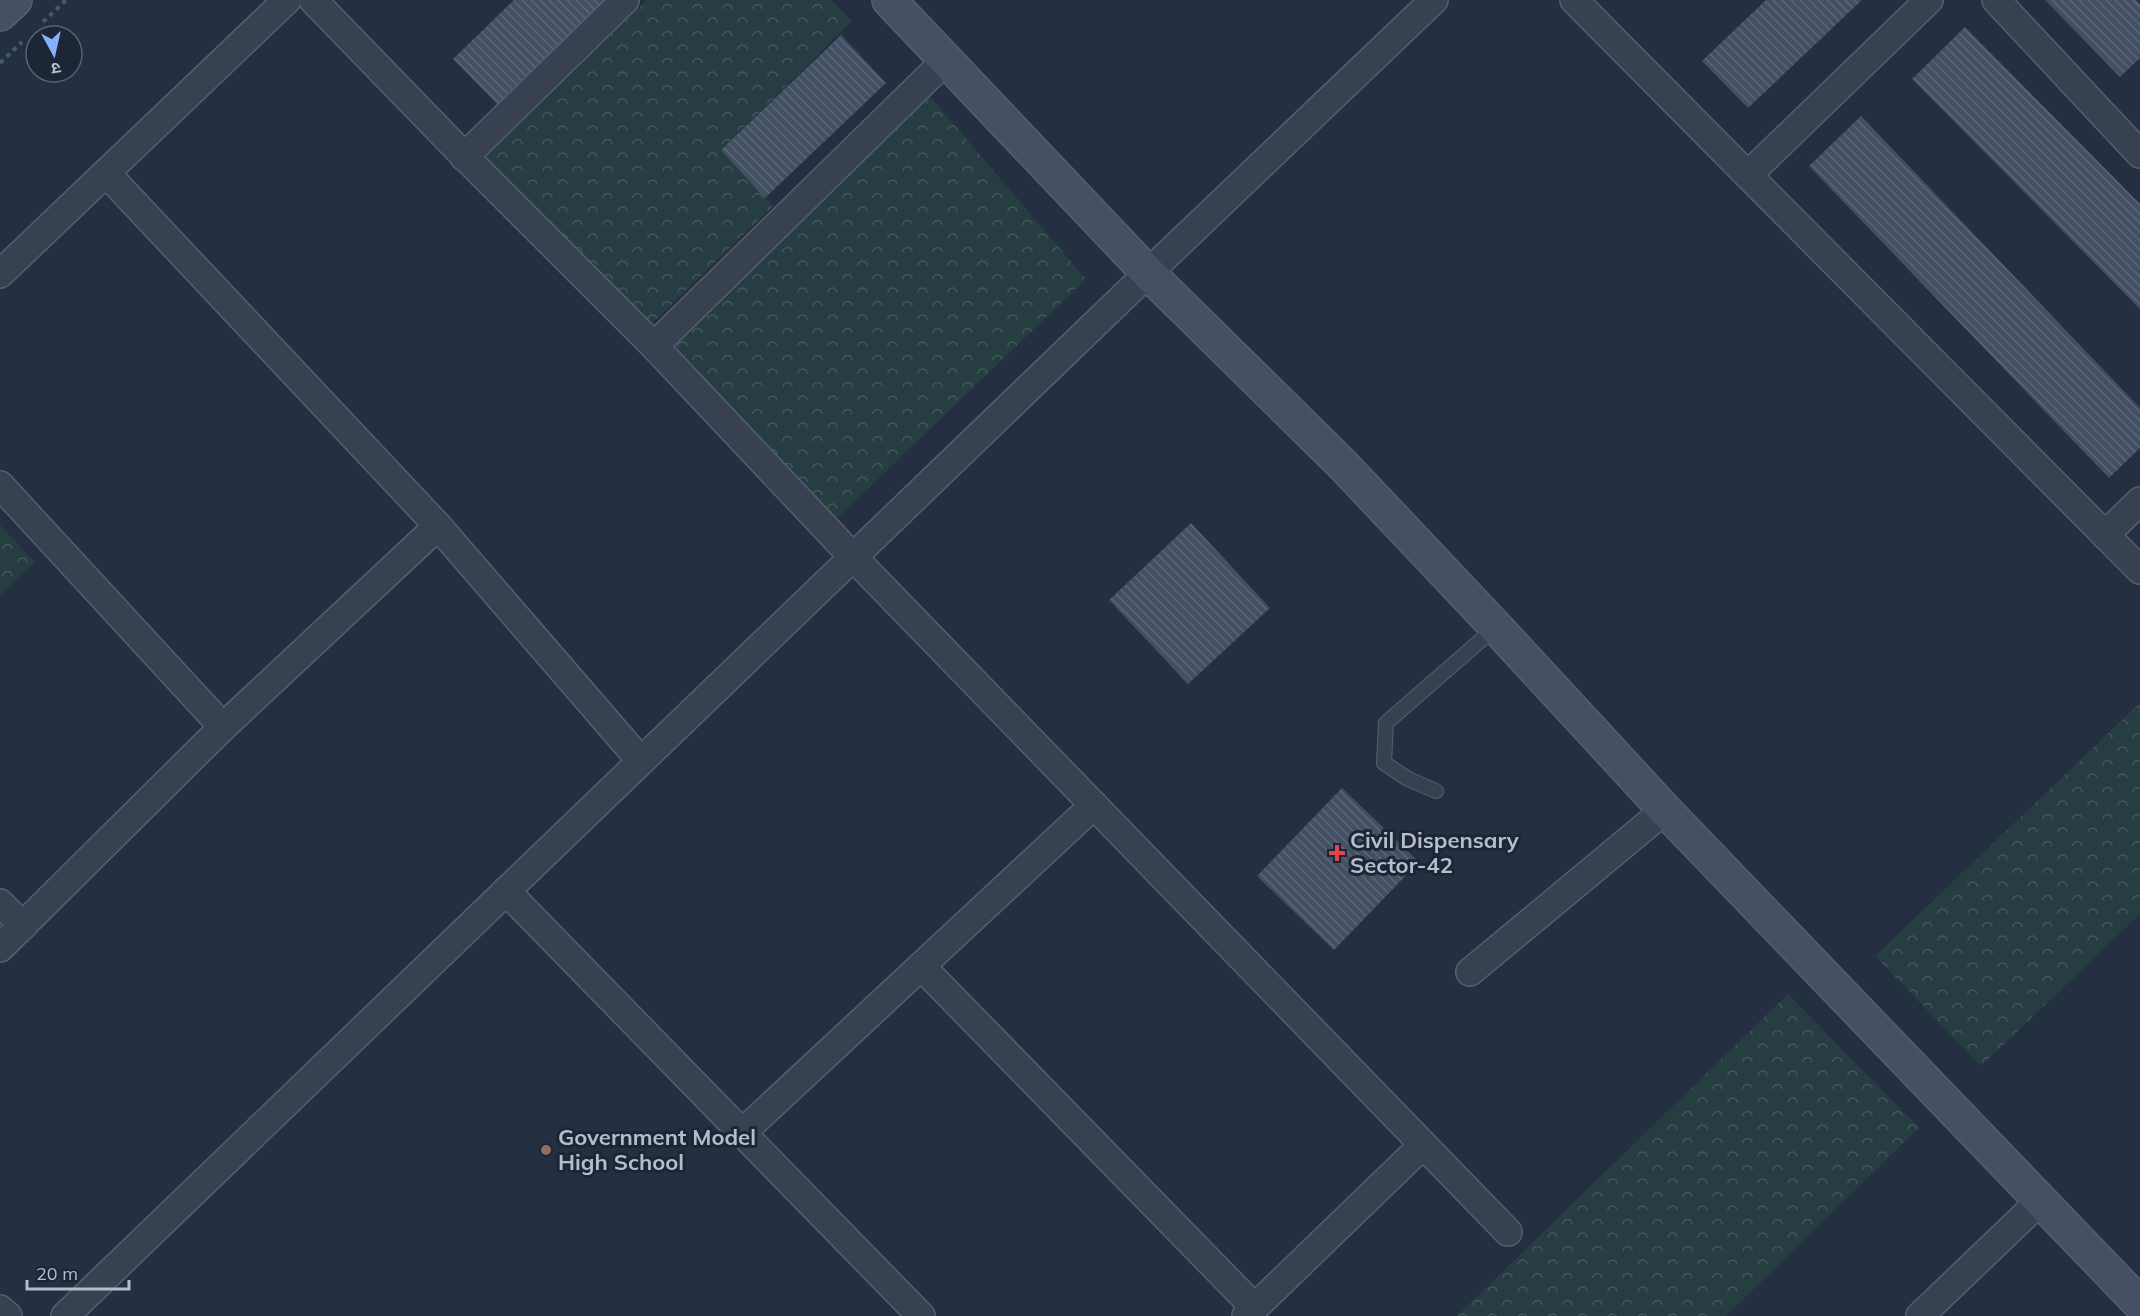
<svg xmlns="http://www.w3.org/2000/svg" width="2140" height="1316" font-family="Mulish,'Noto Sans Devanagari',sans-serif">
	<defs>
		<pattern id="park-crowns" width="20" height="18" patternUnits="userSpaceOnUse" patternTransform="scale(1.5)"><rect width="20" height="18" fill="#263e42"/><path d="M2 6a3 3 0 1 1 6 0M12 15a3 3 0 1 1 6 0" fill="none" stroke="#43585c"/></pattern>
		<pattern id="building-back-hatch" width="6" height="6" patternUnits="userSpaceOnUse" patternTransform="scale(1.5)"><rect width="6" height="6" fill="#434f63"/><path d="M-1 5l2 2M0 0l6 6M5-1l2 2" fill="none" stroke="#5c6678"/></pattern>
	</defs>
	<rect width="100%" height="100%" fill="#242f41"/>
	<!-- park -->
	<g fill="url(#park-crowns)">
		<path d="M 647,0 L 831,0 L 852,21 L 721,150 L 773,206 L 641,334 L 475,167 Z"/>
		<path d="M 928,94 L 1086,279 L 826,529 L 663,356 Z"/>
		<path d="M 0,525 L 35,562 L 0,596 Z"/>
		<path d="M 2140,703 L 2140,914 L 1981,1066 L 1875,956 Z"/>
		<path d="M 1788,994 L 1919,1128 L 1726,1316 L 1457,1316 Z"/>
	</g>
	<!-- building -->
	<g fill="url(#building-back-hatch)">
		<path d="M 514,0 L 612,0 L 502,109 L 453,59 Z"/>
		<path d="M 1766,0 L 1862,0 L 1748,108 L 1702,61 Z"/>
		<path d="M 2045,0 L 2136,0 L 2140,4 L 2140,58 L 2120,77 Z"/>
		<path d="M 1965,27 L 2140,204 L 2140,309 L 1912,79 Z"/>
		<path d="M 841,35 L 886,83 L 765,198 L 721,150 Z"/>
		<path d="M 1861,116 L 2140,408 L 2140,448 L 2109,478 L 1809,166 Z"/>
		<path d="M 1191,523 L 1270,608 L 1188,684 L 1109,600 Z"/>
		<path d="M 1342,788 L 1419,862 L 1334,950 L 1257,876 Z"/>
	</g>
	<g fill="none" stroke-linecap="round" stroke-linejoin="round">
		<!-- lane casing -->
		<g stroke="#565f6e" stroke-width="16">
			<path id="lane" d="M 1436,791 L 1408,779 L 1384,763 L 1386,723 L 1496,627"/>
		</g>
		<!-- street casing -->
		<g stroke="#565f6e" stroke-width="30">
			<g id="street">
				<path d="M 313,0 L 475,167 L 654,346 L 853,557 L 1508,1232"/>
				<path d="M 1574,0 L 2140,570"/>
				<path d="M 1996,0 L 2140,154"/>
				<path d="M 464,157 L 625,0"/>
				<path d="M 106,173 L 438,526 L 641,761"/>
				<path d="M 1748,175 L 1929,0"/>
				<path d="M 0,274 L 287,0"/>
				<path d="M 654,346 L 946,60"/>
				<path d="M 0,485 L 223,727"/>
				<path d="M 2105,535 L 2140,501"/>
				<path d="M 506,891 L 921,1316"/>
				<path d="M 0,903 L 23,926"/>
				<path d="M 0,948 L 223,727 L 438,526"/>
				<path d="M 921,966 L 1255,1308"/>
				<path d="M 1470,972 L 1665,810"/>
				<path d="M 742,1133 L 1094,805"/>
				<path d="M 0,1309 L 8,1316"/>
				<path d="M 65,1316 L 1148,273 L 1434,0"/>
				<path d="M 1246,1316 L 1423,1145"/>
				<path d="M 1920,1316 L 2041,1200"/>
			</g>
		</g>
		<!-- secondary casing -->
		<g stroke="#565f6e" stroke-width="36">
			<g id="secondary">
				<path d="M 889,0 L 1148,273 L 1343,465 L 1496,627 L 1665,810 L 2140,1304"/>
				<path d="M 0,14 L 15,0"/>
			</g>
		</g>
		<!-- path -->
		<g stroke="#445b5f" stroke-width="4" stroke-dasharray="4.5 4.5" stroke-linecap="butt">
			<path d="M 43,22 L 66,0"/>
			<path d="M 0,63 L 22,42"/>
		</g>
		<!-- lane -->
		<use href="#lane" stroke="#384151" stroke-width="14"/>
		<!-- street -->
		<use href="#street" stroke="#384151" stroke-width="27"/>
		<!-- secondary -->
		<use href="#secondary" stroke="#465064" stroke-width="33"/>
	</g>
	<!-- markers -->
	<path fill="#e0444e" stroke="#1d2636" stroke-width="2" d="M1334 844h6v6h6v6h-6v6h-6v-6h-6v-6h6z"/>
	<circle fill="#8d6e63" stroke="#1d2636" stroke-width="2" cx="546" cy="1150" r="6"/>
	<g text-anchor="middle" dominant-baseline="central" stroke-width="6" stroke-linejoin="round" paint-order="stroke">
		<!-- poi labels -->
		<g font-size="22" font-weight="bold" fill="#b5bccb" stroke="#1d2636" text-anchor="start">
			<text x="1350" y="840">Civil Dispensary<tspan x="1350" dy="25">Sector-42</tspan></text>
			<text x="558" y="1137">Government Model<tspan x="558" dy="25">High School</tspan></text>
		</g>
	</g>
	<!-- north arrow -->
	<g transform="translate(54 54) rotate(172)"><circle r="28" fill="#1d2636" stroke="#5a6272" stroke-width="1.5"/>
	<path d="M0-4.5L10 22L0 15L-10 22Z" fill="#88b1fd"/>
	<text y="-9" font-size="16" font-weight="bold" text-anchor="middle" fill="#b5bccb">उ</text>
	</g>
	<!-- scale -->
	<path d="M27 1280v9h102v-9" fill="none" stroke="#b5bccb" stroke-width="3"/>
	<text x="36" y="1280" font-size="18" fill="#b5bccb" stroke="#1d2636" stroke-width="4.5" paint-order="stroke">20 m</text>
</svg>
